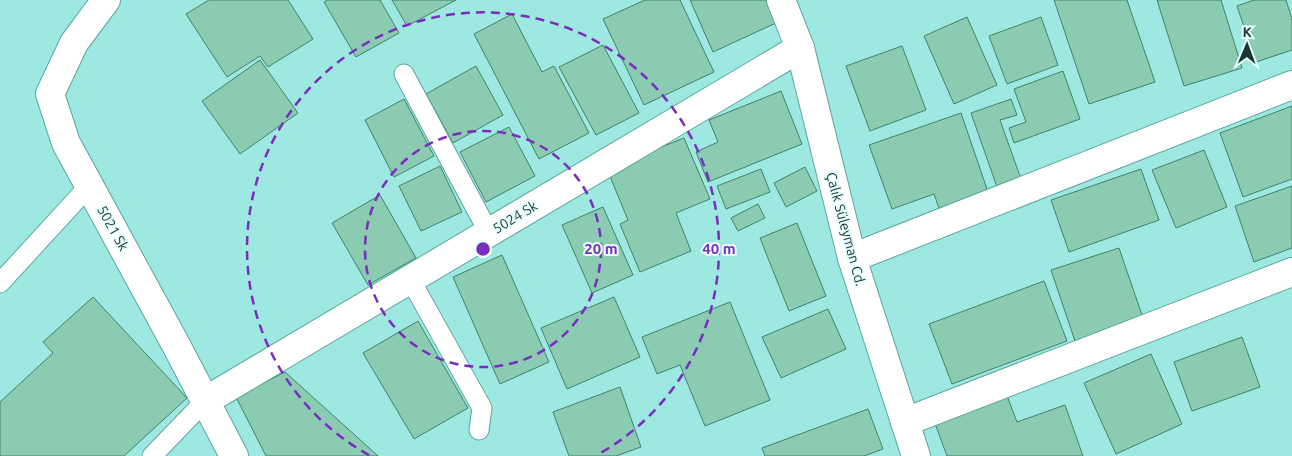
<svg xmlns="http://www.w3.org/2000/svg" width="1292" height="456" font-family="Ubuntu,sans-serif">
	<rect width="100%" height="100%" fill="#9de9e1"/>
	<!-- building -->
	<g fill="#8acbb2" stroke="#41816a">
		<path d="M 209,0 L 288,0 L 313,39 L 268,67 L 260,56 L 227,77 L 186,14 Z"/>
		<path d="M 328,0 L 380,0 L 399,33 L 356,57 L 324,2 Z"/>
		<path d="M 392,0 L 456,0 L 407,26 Z"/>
		<path d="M 645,0 L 680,0 L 714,72 L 644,105 L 603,19 Z"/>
		<path d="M 690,0 L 768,0 L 778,22 L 713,52 Z"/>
		<path d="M 1054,0 L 1127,0 L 1155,82 L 1089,104 Z"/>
		<path d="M 1157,0 L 1221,0 L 1242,68 L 1184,86 Z"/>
		<path d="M 1254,0 L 1286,0 L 1292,19 L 1292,50 L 1256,62 L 1237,6 Z"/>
		<path d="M 512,14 L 542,72 L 554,66 L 589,133 L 539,159 L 474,34 Z"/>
		<path d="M 967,17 L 997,85 L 954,104 L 924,36 Z"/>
		<path d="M 1041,17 L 1058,65 L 1007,84 L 989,36 Z"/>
		<path d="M 603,45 L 639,113 L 596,135 L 559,67 Z"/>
		<path d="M 902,46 L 926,110 L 870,131 L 846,66 Z"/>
		<path d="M 260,60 L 298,113 L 240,154 L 202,101 Z"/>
		<path d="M 476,66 L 503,115 L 453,143 L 426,94 Z"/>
		<path d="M 1063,71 L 1080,119 L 1014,143 L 1009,128 L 1026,122 L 1014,89 Z"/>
		<path d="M 781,91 L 802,144 L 708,182 L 696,152 L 718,142 L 709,120 Z"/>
		<path d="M 404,99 L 434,156 L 394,177 L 365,120 Z"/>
		<path d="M 1011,99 L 1017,115 L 1000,120 L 1021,179 L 997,187 L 971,113 Z"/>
		<path d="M 1292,106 L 1292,179 L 1243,197 L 1220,133 Z"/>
		<path d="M 961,113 L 988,192 L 939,208 L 934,194 L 892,209 L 869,145 Z"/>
		<path d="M 509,127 L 535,176 L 486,202 L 460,152 Z"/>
		<path d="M 684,138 L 710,199 L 676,213 L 691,251 L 640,272 L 620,224 L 628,220 L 607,169 Z"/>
		<path d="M 1204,150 L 1227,207 L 1176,228 L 1152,170 Z"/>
		<path d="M 440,166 L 462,212 L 421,231 L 399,186 Z"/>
		<path d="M 805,167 L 817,191 L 786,207 L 774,183 Z"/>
		<path d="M 761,169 L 770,192 L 726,209 L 717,186 Z"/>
		<path d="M 1141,169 L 1159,220 L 1069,252 L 1051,200 Z"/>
		<path d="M 1292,186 L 1292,248 L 1254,262 L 1235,206 Z"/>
		<path d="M 380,195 L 416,258 L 368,285 L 332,223 Z"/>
		<path d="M 758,204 L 765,218 L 738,231 L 731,218 Z"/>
		<path d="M 603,207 L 633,275 L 592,293 L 562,225 Z"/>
		<path d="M 797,223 L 826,296 L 789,311 L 760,238 Z"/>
		<path d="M 1119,248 L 1143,318 L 1075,341 L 1051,270 Z"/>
		<path d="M 502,255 L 549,362 L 500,384 L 453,277 Z"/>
		<path d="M 1044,281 L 1067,341 L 952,384 L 929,324 Z"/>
		<path d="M 93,297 L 187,398 L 124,456 L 0,456 L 0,402 L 53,353 L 43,342 Z"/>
		<path d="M 614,297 L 640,357 L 567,389 L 541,328 Z"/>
		<path d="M 730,302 L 770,400 L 705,426 L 680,365 L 657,374 L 642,337 Z"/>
		<path d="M 828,309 L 846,349 L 781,378 L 762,337 Z"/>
		<path d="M 418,321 L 468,408 L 414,439 L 363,353 Z"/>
		<path d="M 1242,337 L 1260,387 L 1192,411 L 1174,362 Z"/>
		<path d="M 1151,354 L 1182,424 L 1116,454 L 1084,383 Z"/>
		<path d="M 285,372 L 378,456 L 266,456 L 236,397 Z"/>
		<path d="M 620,387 L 641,447 L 616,456 L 569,456 L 553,412 Z"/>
		<path d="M 1006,393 L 1017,422 L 1065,405 L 1083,456 L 947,456 L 933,418 Z"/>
		<path d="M 868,409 L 883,449 L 864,456 L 765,456 L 762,448 Z"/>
	</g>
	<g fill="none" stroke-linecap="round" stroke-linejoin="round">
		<!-- service casing -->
		<g stroke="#5ba69f" stroke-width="21">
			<g id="service">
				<path d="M 404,74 L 489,233"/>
				<path d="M 410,279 L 482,408 L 479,430"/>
				<path d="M 0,283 L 89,186"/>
				<path d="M 152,456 L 205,401"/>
			</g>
		</g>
		<!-- minor casing -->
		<g stroke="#5ba69f" stroke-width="30">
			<g id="minor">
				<path d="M 106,0 L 74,43 L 50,94 L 66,143 L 176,345 L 234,456"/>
				<path d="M 852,258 L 1292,85"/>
				<path d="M 205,401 L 800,48"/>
				<path d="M 905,422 L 1292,272"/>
			</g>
		</g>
		<!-- secondary casing -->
		<g stroke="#5ba69f" stroke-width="30">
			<path id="secondary" d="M 781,0 L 800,48 L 852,258 L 916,456"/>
		</g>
		<!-- service -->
		<use href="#service" stroke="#fff" stroke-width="19"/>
		<!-- minor -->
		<use href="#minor" stroke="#fff" stroke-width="28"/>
		<!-- secondary -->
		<use href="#secondary" stroke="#fff" stroke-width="28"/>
	</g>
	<!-- distance rings -->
	<g fill="none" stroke="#7b2cbf" stroke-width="2.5" stroke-dasharray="9 6">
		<circle cx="483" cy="249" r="118"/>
		<path d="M369 455A236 236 0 1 1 597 455"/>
	</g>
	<g text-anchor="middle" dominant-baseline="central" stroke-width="4" stroke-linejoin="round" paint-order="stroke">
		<!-- street labels -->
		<g font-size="14" fill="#173734" stroke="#e9fefc">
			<text transform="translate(515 217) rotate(-31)">5024 Sk</text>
			<text transform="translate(113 228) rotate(61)">5021 Sk</text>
			<text transform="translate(846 229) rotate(75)">Çalık Süleyman Cd.</text>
		</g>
	</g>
	<circle cx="483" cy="249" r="8" fill="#7b2cbf" stroke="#e9fefc" stroke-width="2.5"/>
	<g font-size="15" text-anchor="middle" font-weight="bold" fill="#7b2cbf" stroke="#e9fefc" stroke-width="4" stroke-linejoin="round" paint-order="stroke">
		<text x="601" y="254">20 m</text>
		<text x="719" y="254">40 m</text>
	</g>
	<!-- north arrow -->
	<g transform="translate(1247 45) rotate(1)" stroke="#e9fefc" stroke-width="4" paint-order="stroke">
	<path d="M0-4L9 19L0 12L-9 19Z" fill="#173734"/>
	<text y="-8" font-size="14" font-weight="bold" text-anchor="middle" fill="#173734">K</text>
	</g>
</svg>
